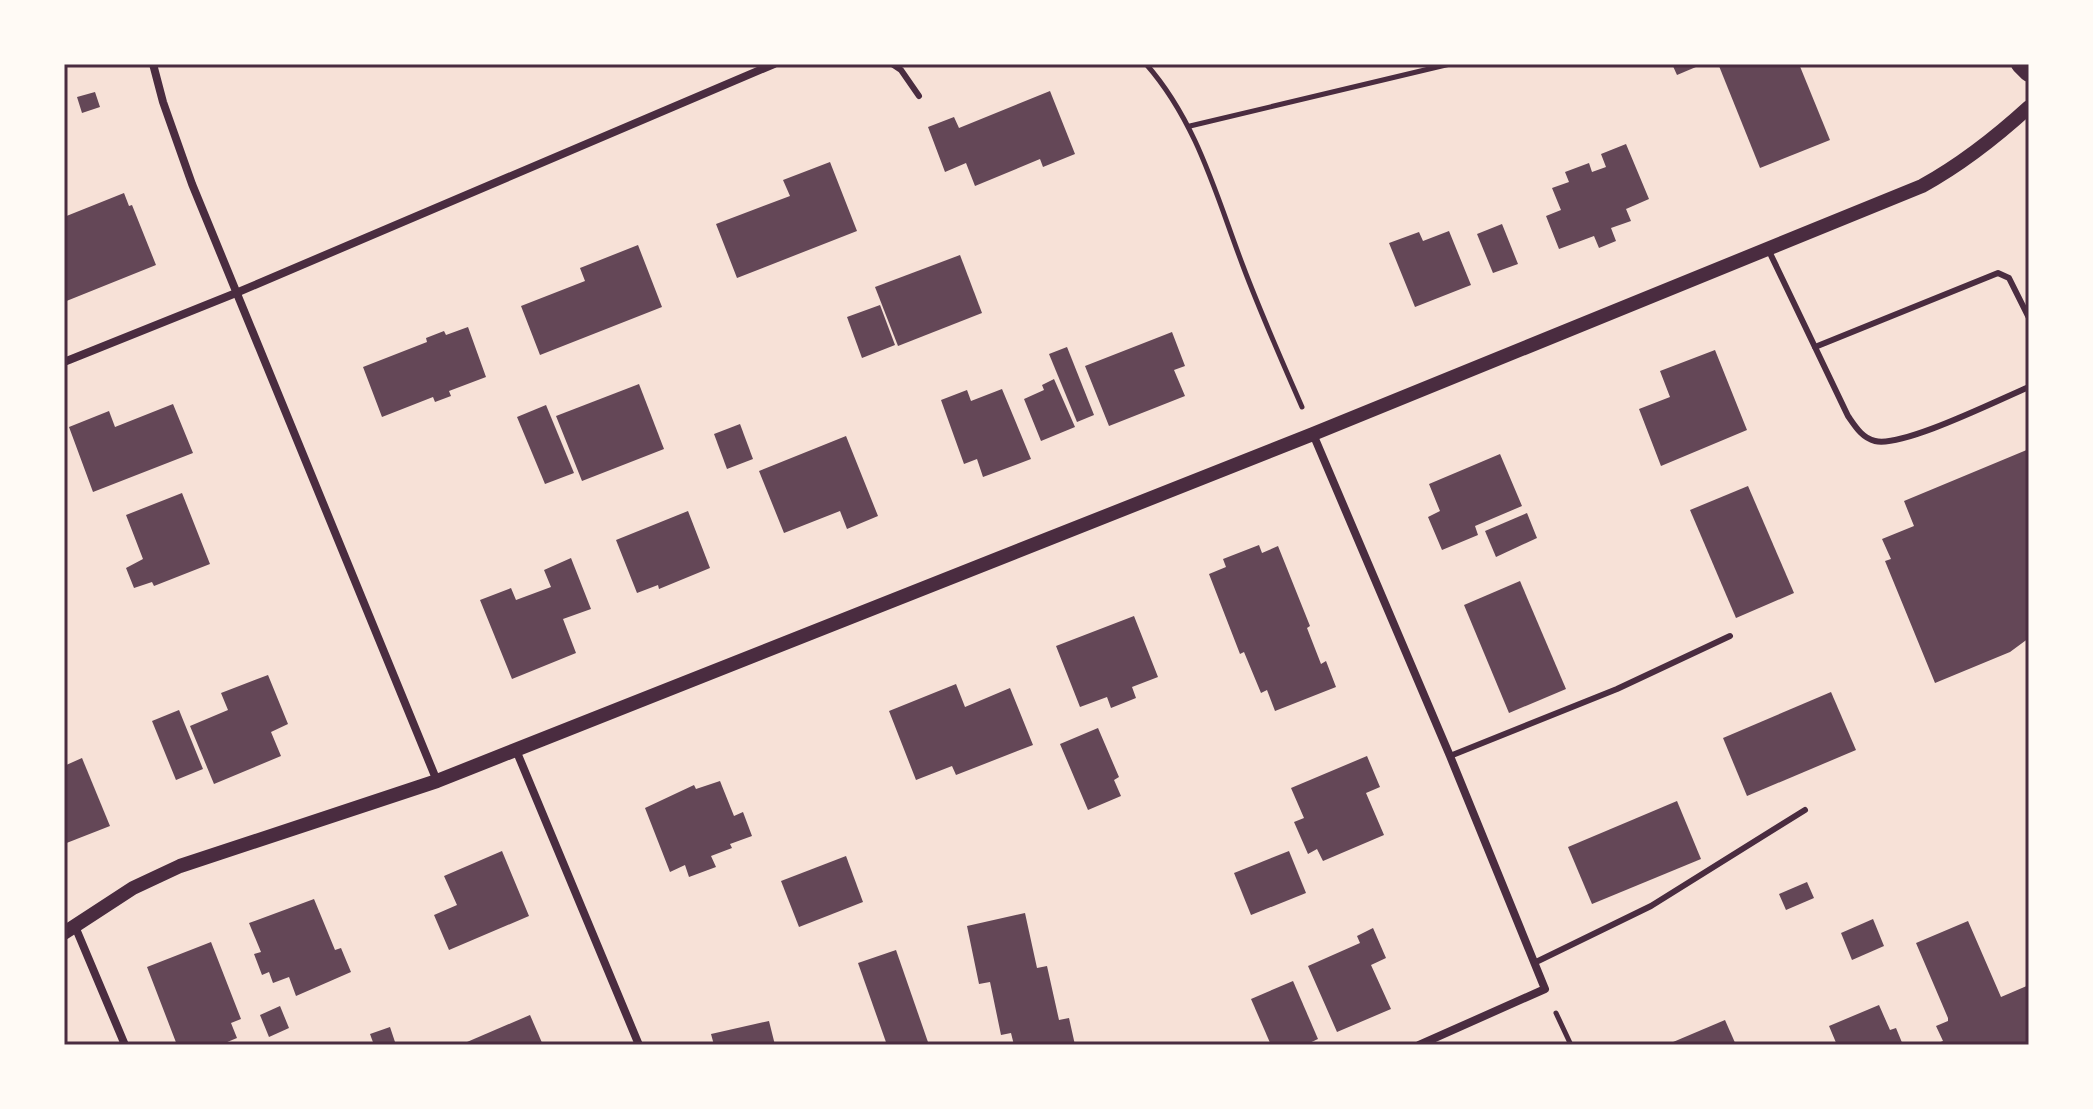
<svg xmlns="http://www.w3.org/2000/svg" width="2093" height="1109" font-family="'Roboto Condensed',sans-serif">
	<rect width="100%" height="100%" fill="#f7e1d7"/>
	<!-- building -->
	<g fill="#644757">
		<path d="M 1672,64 L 1703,64 L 1677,75 Z"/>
		<path d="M 1723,64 L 1799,64 L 1830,140 L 1760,168 L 1719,66 Z"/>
		<path d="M 1050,91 L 1075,154 L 1043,167 L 1040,159 L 975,186 L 966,163 L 945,172 L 928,127 L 954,117 L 959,128 Z"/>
		<path d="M 95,92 L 100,107 L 82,113 L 77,97 Z"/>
		<path d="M 1626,144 L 1649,199 L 1626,209 L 1631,221 L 1611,228 L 1616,241 L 1599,248 L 1594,236 L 1559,249 L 1546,216 L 1561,210 L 1552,188 L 1569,182 L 1565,172 L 1589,163 L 1592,172 L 1606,167 L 1601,154 Z"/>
		<path d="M 830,162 L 857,231 L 737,278 L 716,224 L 790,196 L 783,180 Z"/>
		<path d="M 124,193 L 129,206 L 132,205 L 156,265 L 64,302 L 64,217 Z"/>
		<path d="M 1502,224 L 1518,264 L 1493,273 L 1477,234 Z"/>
		<path d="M 1449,231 L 1471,285 L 1415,307 L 1389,243 L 1419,232 L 1423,241 Z"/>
		<path d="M 638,245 L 662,307 L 540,355 L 521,306 L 585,281 L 580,268 Z"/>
		<path d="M 960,255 L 982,313 L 898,346 L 875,287 Z"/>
		<path d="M 880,305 L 895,345 L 862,358 L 847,317 Z"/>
		<path d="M 468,327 L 486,377 L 449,391 L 451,396 L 435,402 L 433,397 L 382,417 L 363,367 L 427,342 L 426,338 L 444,331 L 446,335 Z"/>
		<path d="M 1172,332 L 1185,366 L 1174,370 L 1185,396 L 1109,426 L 1085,366 Z"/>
		<path d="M 1067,347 L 1094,415 L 1077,422 L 1049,354 Z"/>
		<path d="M 1715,350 L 1747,430 L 1661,466 L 1639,409 L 1670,397 L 1660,371 Z"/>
		<path d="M 1054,379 L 1075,427 L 1041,441 L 1024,399 L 1044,390 L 1042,385 Z"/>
		<path d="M 639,384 L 664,449 L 582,481 L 556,416 Z"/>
		<path d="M 1002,389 L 1031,459 L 983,477 L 977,459 L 964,464 L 941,400 L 967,390 L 971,401 Z"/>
		<path d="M 173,404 L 193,453 L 93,492 L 69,427 L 109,411 L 115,427 Z"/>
		<path d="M 546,405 L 574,473 L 545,484 L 517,417 Z"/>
		<path d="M 740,424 L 753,459 L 727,469 L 714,434 Z"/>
		<path d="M 846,436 L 878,516 L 847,529 L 840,511 L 784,533 L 759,471 Z"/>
		<path d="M 2029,449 L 2029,638 L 2010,652 L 1935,683 L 1885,561 L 1891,559 L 1882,539 L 1914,526 L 1904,501 Z"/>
		<path d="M 1500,454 L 1522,506 L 1475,526 L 1478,535 L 1442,550 L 1428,517 L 1440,511 L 1429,484 Z"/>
		<path d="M 1748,486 L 1794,593 L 1736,618 L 1690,510 Z"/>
		<path d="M 182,493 L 210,564 L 154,586 L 152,582 L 134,588 L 126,568 L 143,559 L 126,515 Z"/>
		<path d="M 688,511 L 710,568 L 659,589 L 658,585 L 637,593 L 616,540 Z"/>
		<path d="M 1527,513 L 1537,538 L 1496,557 L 1485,531 Z"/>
		<path d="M 1259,545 L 1262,553 L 1278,546 L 1310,626 L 1307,628 L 1321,664 L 1326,661 L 1336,687 L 1275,711 L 1267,690 L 1261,693 L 1244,652 L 1240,654 L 1209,574 L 1226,567 L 1223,559 Z"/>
		<path d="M 571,558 L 591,609 L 563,619 L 576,653 L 512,679 L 480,600 L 511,588 L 516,600 L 551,587 L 544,570 Z"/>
		<path d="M 1520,581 L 1566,689 L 1509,713 L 1464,605 Z"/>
		<path d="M 1134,616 L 1158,677 L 1132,687 L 1136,698 L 1111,708 L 1107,697 L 1080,707 L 1056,646 Z"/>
		<path d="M 268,675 L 288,724 L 271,732 L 281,756 L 214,784 L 190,726 L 228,710 L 221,693 Z"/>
		<path d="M 956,684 L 965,707 L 1010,688 L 1033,745 L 956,775 L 952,766 L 916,780 L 889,711 Z"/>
		<path d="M 1831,692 L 1856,750 L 1747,796 L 1723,738 Z"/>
		<path d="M 179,710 L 203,769 L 176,780 L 152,721 Z"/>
		<path d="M 1098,728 L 1119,777 L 1114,780 L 1121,796 L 1088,810 L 1060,744 Z"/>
		<path d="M 1367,756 L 1380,787 L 1366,793 L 1384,835 L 1323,861 L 1317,849 L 1308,854 L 1294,822 L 1304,818 L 1291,788 Z"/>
		<path d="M 82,758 L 110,826 L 64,844 L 64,766 Z"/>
		<path d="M 720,781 L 734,816 L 743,812 L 752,836 L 730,844 L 732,848 L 711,856 L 716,867 L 689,877 L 685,865 L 670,872 L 645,808 L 694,785 L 696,789 Z"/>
		<path d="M 1677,801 L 1701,859 L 1592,904 L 1568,847 Z"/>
		<path d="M 502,851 L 529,916 L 449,950 L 434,915 L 457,905 L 444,876 Z"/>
		<path d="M 1289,851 L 1306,893 L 1251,915 L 1234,873 Z"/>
		<path d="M 846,856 L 863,902 L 799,927 L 781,881 Z"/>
		<path d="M 1807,882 L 1814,898 L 1786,910 L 1779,894 Z"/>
		<path d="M 314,899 L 335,950 L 341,948 L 351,972 L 296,996 L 289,977 L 273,983 L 269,972 L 262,975 L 254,954 L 261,952 L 249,923 Z"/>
		<path d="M 1025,913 L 1037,968 L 1047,966 L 1059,1020 L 1069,1018 L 1075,1045 L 1014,1045 L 1011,1033 L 1001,1035 L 990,982 L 979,984 L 967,926 Z"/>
		<path d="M 1873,919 L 1884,946 L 1852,960 L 1841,933 Z"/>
		<path d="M 1968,921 L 2001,997 L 2029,985 L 2029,1045 L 1933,1045 L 1943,1041 L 1936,1026 L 1948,1021 L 1948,1018 L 1916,943 Z"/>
		<path d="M 1373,928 L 1386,958 L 1371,965 L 1391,1009 L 1337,1032 L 1308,966 L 1360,943 L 1357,936 Z"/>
		<path d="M 211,942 L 241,1019 L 231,1023 L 237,1038 L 220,1045 L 177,1045 L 147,967 Z"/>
		<path d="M 896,950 L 929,1045 L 887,1045 L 858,963 Z"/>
		<path d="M 1293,981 L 1318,1039 L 1305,1045 L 1271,1045 L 1251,999 Z"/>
		<path d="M 1879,1005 L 1890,1030 L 1896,1028 L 1903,1045 L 1837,1045 L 1829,1026 Z"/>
		<path d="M 280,1006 L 289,1028 L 269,1037 L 260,1015 Z"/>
		<path d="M 530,1015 L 543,1045 L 460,1045 Z"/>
		<path d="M 1725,1020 L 1736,1045 L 1666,1045 Z"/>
		<path d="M 769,1021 L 775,1045 L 714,1045 L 711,1034 Z"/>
		<path d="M 390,1027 L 396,1045 L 374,1045 L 370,1034 Z"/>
	</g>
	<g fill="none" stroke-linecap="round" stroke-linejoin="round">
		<!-- path -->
		<g stroke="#4a2c40" stroke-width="5">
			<path d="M 1146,64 C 1197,122 1216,195 1243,266 C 1261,314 1282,361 1302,407"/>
			<path d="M 1190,126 L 1450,64"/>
			<path d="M 1556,1013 L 1571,1045"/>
		</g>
		<!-- service -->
		<g stroke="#4a2c40" stroke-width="6">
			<path d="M 892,64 L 901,70 L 919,96"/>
			<path d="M 1768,249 L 1848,416 C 1855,426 1862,438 1875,441 C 1902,448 1998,400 2029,387"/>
			<path d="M 1815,347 L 1998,273 L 2009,278 L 2029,318"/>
			<path d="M 1450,756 L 1617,689 L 1730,636"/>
			<path d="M 1534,963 L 1651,906 L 1805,810"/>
		</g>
		<!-- minor -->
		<g stroke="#4a2c40" stroke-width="8">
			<path d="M 153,64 L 163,102 L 192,184 L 437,781"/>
			<path d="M 64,362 L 236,293 L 774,64"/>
			<path d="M 1313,434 L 1450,756 L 1545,989 L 1419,1045"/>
			<path d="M 516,750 L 639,1045"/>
			<path d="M 74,924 L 125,1045"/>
		</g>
		<!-- tertiary -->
		<path stroke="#4a2c40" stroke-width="14" d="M 64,933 L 133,888 L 180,866 L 437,781 L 1313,434 L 1922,186 C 1962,164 1995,138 2029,107"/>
		<!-- primary -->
		<path stroke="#4a2c40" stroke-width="20" d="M 2021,64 L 2029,72"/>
	</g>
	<!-- border -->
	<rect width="2093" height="1109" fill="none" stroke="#fffaf5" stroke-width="132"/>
	<rect x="66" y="66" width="1961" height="977" fill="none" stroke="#4a2c40" stroke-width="3"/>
</svg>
